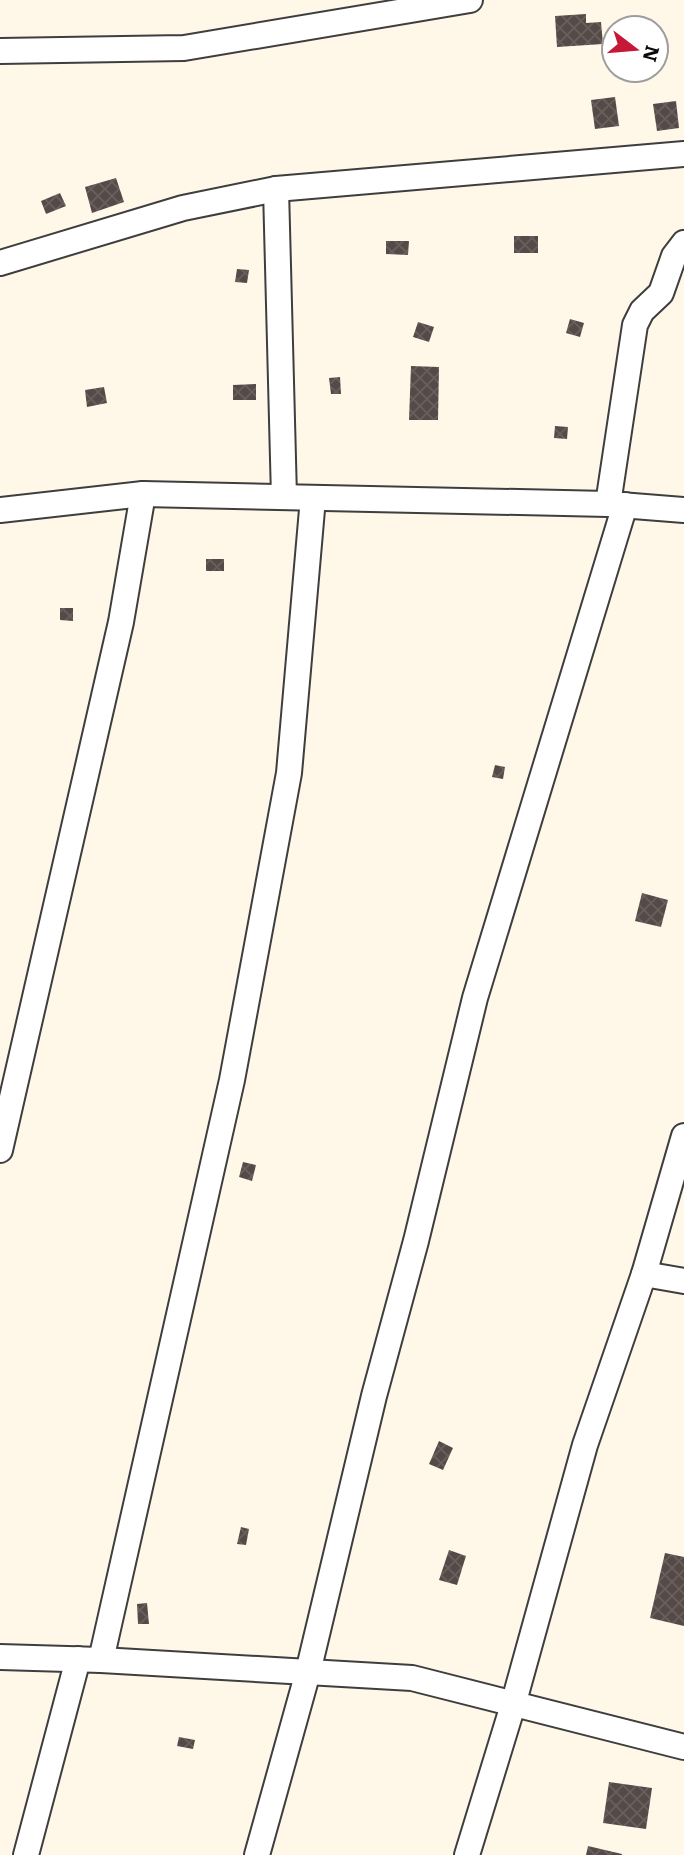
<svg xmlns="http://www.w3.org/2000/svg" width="684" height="1855" font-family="Literata,serif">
	<defs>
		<pattern id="building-cross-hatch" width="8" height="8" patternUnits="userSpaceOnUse" patternTransform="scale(1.75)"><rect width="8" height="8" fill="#554a47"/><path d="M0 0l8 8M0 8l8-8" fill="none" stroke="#68605d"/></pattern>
	</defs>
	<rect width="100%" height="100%" fill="#fff8e9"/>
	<!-- building -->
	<g fill="url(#building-cross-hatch)">
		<path d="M 586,14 L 586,23 L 601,22 L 603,44 L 557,47 L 555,16 Z"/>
		<path d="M 615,97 L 619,126 L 595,129 L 591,100 Z"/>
		<path d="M 676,101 L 679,128 L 657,131 L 653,104 Z"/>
		<path d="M 116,178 L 124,202 L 92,213 L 85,187 Z"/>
		<path d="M 60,193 L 66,206 L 46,214 L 41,201 Z"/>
		<rect x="514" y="236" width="24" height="17"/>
		<path d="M 386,241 L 409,241 L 408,255 L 386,254 Z"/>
		<path d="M 237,269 L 249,270 L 247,283 L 235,282 Z"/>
		<path d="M 570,319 L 584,323 L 580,337 L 566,333 Z"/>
		<path d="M 418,322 L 434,327 L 429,342 L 413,337 Z"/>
		<path d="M 411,366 L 439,367 L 438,420 L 409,420 Z"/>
		<path d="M 340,377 L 341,394 L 331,394 L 329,378 Z"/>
		<path d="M 256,384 L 256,400 L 233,400 L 233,385 Z"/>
		<path d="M 104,387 L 107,403 L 87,407 L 85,390 Z"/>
		<path d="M 555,426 L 568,427 L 567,439 L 554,438 Z"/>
		<rect x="206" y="559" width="18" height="12"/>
		<path d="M 60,608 L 73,608 L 73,621 L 60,620 Z"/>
		<path d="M 495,765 L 505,767 L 503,779 L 492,777 Z"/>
		<path d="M 642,893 L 668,900 L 661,927 L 635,921 Z"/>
		<path d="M 243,1162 L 256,1165 L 252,1181 L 239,1177 Z"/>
		<path d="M 439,1441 L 453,1448 L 443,1470 L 429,1464 Z"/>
		<path d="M 241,1527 L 249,1529 L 246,1545 L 237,1544 Z"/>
		<path d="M 449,1550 L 466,1556 L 457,1585 L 439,1580 Z"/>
		<path d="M 665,1553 L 684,1557 L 684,1626 L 650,1618 Z"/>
		<path d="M 147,1603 L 149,1624 L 138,1624 L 137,1604 Z"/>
		<path d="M 179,1737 L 195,1740 L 193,1749 L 177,1746 Z"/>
		<path d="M 609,1782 L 652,1788 L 646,1829 L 603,1823 Z"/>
		<path d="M 588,1846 L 622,1854 L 622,1855 L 586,1855 Z"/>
	</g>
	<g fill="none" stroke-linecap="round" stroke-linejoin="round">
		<!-- street casing -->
		<g stroke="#3e3e3e" stroke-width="28">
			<g id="street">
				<path d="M 0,51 L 184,48 L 470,0"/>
				<path d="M 276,189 L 284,497"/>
				<path d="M 0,263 L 183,208 L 276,189 L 684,154"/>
				<path d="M 608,504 L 635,325 L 642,311 L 661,293 L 674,256 L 684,243"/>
				<path d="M 0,510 L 143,494 L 608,504 L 684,510"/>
				<path d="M 0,1150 L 121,622 L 143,494"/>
				<path d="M 644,1274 L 684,1281"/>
				<path d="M 0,1657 L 101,1660 L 412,1678 L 684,1747"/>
				<path d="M 101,1660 L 232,1080 L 289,773 L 313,498"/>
				<path d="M 26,1855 L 78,1659"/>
				<path d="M 257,1855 L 308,1672 L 374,1396 L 416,1241 L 475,998 L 625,505"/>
				<path d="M 467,1855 L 513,1705 L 585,1445 L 644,1274 L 684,1136"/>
			</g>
		</g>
		<!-- street -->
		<use href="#street" stroke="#fff" stroke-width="24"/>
	</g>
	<!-- north arrow -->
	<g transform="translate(635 49) rotate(106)"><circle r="33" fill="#ffffff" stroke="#9d9d9d" stroke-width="2"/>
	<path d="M0-5L12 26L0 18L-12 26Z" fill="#c61837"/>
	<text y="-10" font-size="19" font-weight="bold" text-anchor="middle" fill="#0b0b0b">N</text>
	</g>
</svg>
